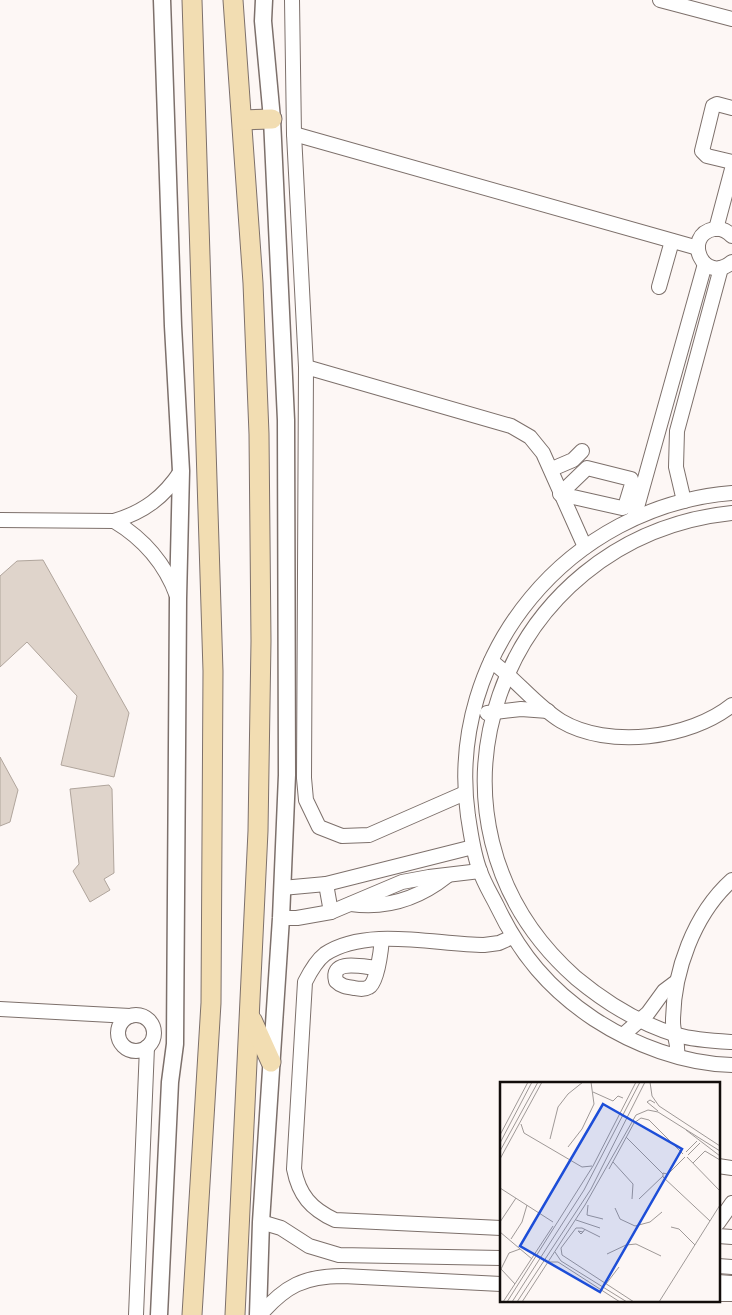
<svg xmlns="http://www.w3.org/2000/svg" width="732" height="1315" font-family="Rubik,sans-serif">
	<rect width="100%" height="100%" fill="#fdf7f5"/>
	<!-- building -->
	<g fill="#dfd4cb" stroke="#b0a59c">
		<path d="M 43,560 L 129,713 L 114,777 L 61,765 L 77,696 L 27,642 L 0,667 L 0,576 L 17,561 Z"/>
		<path d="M 0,757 L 18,790 L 10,822 L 0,826 Z"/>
		<path d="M 109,785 L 112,789 L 114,873 L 104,879 L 110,890 L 90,902 L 73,871 L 79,864 L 70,789 Z"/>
	</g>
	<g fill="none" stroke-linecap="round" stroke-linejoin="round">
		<!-- minor casing -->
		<g stroke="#7d706b" stroke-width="16">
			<g id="minor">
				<path d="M 292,0 L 294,134 L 306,367 L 304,778 L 306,800 L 319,827 L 342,836 L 369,835 L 465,793"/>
				<path d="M 660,0 L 732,19"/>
				<path d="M 732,108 L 717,104 L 713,106 L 702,151 L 707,156 L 732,162"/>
				<path d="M 294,134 L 698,248"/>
				<path d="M 716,229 L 732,169"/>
				<path d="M 732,236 C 727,231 721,228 714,229 C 682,235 703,286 732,262"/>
				<path d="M 659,287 L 672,241"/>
				<path d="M 306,367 L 511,426 L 530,437 L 543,453 L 585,547"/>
				<path d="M 587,468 L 631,479 L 632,484 L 625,507 L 622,508 L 560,494 Z"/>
				<path d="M 552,469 L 573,460 L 582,451"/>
				<path d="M 732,493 C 570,506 445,653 468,816 C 471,834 473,853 480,871 C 484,883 491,894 497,906 C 520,954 549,989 594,1019 C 634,1045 684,1064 732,1065"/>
				<path d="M 684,501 L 676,467 L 677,431 L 721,268"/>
				<path d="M 732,513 C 499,537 397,820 576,978 C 605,1002 640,1024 677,1035 C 694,1040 714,1041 732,1042"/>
				<path d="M 634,518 L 705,264"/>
				<path d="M 0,520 L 114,521 C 144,512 164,497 181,471"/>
				<path d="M 114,521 C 144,539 165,563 177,596"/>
				<path d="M 491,661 C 515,678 536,706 561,721 C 608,749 690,739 732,705"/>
				<path d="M 487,713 L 521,709 L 548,711"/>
				<path d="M 326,884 L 331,912"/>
				<path d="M 282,888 L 326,884 L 473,847"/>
				<path d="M 351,904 C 387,909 418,899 447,876"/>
				<path d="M 281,918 L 297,918 L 331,912 L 402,882 L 429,877 L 480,871"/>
				<path d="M 377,968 C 363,967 330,958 336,981 C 341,986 346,987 354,988 C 359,989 364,990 369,987 C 377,983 381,950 382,939"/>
				<path d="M 0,1009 L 130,1016"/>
				<circle cx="136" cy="1033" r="18"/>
				<path d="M 623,1035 L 648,1013 L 664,991 L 676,982"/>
				<path d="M 677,1056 C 679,1043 673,1034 673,1022 C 673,972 694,914 732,880"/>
				<path d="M 718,1166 L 732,1168"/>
				<path d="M 261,1222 L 281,1228 L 309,1246 L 339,1255 L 501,1258"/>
				<path d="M 718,1223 L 732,1203"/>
				<path d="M 501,1228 L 335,1220 C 311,1209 299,1195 294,1169 L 305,982 C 310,972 316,961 325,954 C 367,926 437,945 484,945 L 499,943 L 512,937"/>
				<path d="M 718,1236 L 732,1237"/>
				<path d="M 718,1266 L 732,1267"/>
				<path d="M 718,1282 L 732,1283"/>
				<path d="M 718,1294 L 732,1294"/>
				<path d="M 136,1315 L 147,1047"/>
				<path d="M 260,1315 C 285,1286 304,1276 343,1276 L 501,1284"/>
			</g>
		</g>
		<!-- tertiary casing -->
		<g stroke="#7d706b" stroke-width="19">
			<g id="tertiary">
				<path d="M 159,1315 L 170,1082 L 175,1044 L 178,599 L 181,471 L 173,326 L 162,0"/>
				<path d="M 258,1315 L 261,1222 L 281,918 L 287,775 L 286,420 L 272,119 L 263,21 L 264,0"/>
			</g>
		</g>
		<!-- secondary casing -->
		<g stroke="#7d706b" stroke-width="21">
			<g id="secondary">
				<path d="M 192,0 L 213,671 L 211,1003 L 192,1315"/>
				<path d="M 233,0 L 253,283 L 259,434 L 261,641 L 258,831 L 235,1315"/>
				<path d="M 242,120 L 272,119"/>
				<path d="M 252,1020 L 271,1062"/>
			</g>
		</g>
		<!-- minor -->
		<use href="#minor" stroke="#fff" stroke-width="14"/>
		<!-- tertiary -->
		<use href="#tertiary" stroke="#fff" stroke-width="16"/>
		<!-- secondary -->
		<use href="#secondary" stroke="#f2ddb2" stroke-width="19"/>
	</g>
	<!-- overview -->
	<g transform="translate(500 1082)">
		<rect width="220" height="220" fill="#fdf7f5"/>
		<path fill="none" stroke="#9f9997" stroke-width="1" d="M 150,0 L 152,14 L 159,24 L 220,64M 93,10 L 113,19 L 118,14 L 123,16M 155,21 L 150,18 L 147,20 L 158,29M 21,42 L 24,51 L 82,85 L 92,84M 186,48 L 220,74M 0,53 L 28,0M 126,55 L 163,92M 50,57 L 58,25 L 68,12 L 83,0M 0,61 L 32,0M 68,65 L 82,47 L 94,22 L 91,0M 0,69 L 38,0M 186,70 L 197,59M 188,73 L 200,61M 187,75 L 220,109M 0,77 L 42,0M 113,80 L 133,102 L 132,117M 193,81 L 205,69 L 220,78M 109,87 L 134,41 L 141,36 L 149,38 L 183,72M 167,93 L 185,75M 166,95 L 167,92 L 163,91 L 163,95 L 210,139M 0,106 L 53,140M 139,117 L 163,94M 88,123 L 87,133 L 103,137M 115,126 L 120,137 L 135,144 L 150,140 L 162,130M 76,138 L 100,146M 0,140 L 16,116M 171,145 L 179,147 L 195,163M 0,150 L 32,177M 83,150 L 78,149 L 81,152 L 83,150 L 85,147M 100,155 L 82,146 L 76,146 L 61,166 L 62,173 L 134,220M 11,157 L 22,140 L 27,123M 55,170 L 61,179 L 127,220M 107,172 L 126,163 L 136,162 L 161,174M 49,180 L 58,180 L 120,220M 15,202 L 1,187 L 9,171 L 20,167M 106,202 L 119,185M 3,220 L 53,144M 7,220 L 93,84 L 136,0M 12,220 L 84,108 L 140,0M 17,220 L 91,107 L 145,0M 22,220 L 85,123 L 136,33 L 148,28 L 158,30 L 220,69M 159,220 L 220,123"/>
		<path fill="#1d4ed8" fill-opacity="0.15" stroke="#1d4ed8" stroke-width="2.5" d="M 103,22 L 182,67 L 100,210 L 20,164 Z"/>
		<rect width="220" height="220" fill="none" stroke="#120d0b" stroke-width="2.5"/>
	</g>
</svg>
